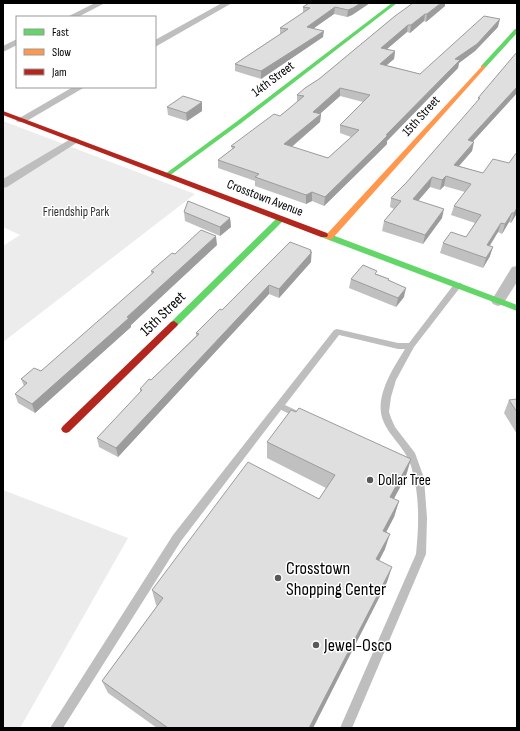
<svg xmlns="http://www.w3.org/2000/svg" width="520" height="731" font-family="'Sofia Sans Condensed',sans-serif">
	<rect width="100%" height="100%" fill="#fff"/>
	<!-- green -->
	<g fill="#ececec">
		<path d="M 3,121 L 195,194 L 3,342 L 3,246 L 20,235 L 3,227 Z"/>
		<path d="M 3,490 L 128,538 L 20,728 L 3,728 Z"/>
	</g>
	<g fill="none" stroke-linecap="round" stroke-linejoin="round">
		<!-- lane -->
		<path fill="#bebebe" fill-rule="evenodd" d="M 455,283 L 461,283 L 462,285 L 414,347 L 396,380 L 391,397 L 389,412 L 391,418 L 395,427 L 415,453 L 424,478 L 427,518 L 426,554 L 352,728 L 340,728 L 416,554 C 419,525 420,494 411,466 C 407,453 398,444 390,433 C 386,427 382,420 381,413 C 378,391 394,367 405,349 L 398,349 L 339,335 L 285,405 L 302,413 L 303,415 L 302,417 L 296,417 L 281,410 L 181,541 L 63,728 L 50,728 L 173,535 L 334,330 L 337,329 L 398,343 L 409,343 Z"/>
		<!-- street -->
		<g fill="#bebebe" fill-rule="evenodd">
			<path d="M 95,3 L 105,3 L 78,17 L 67,17 Z"/>
			<path d="M 222,3 L 232,3 L 155,47 L 155,40 Z"/>
			<path d="M 17,39 L 17,45 L 3,52 L 3,46 Z"/>
			<path d="M 73,87 L 85,87 L 25,122 L 17,122 L 16,120 Z"/>
			<path d="M 74,137 L 80,140 L 78,142 L 7,187 L 3,188 L 3,179 Z"/>
			<path d="M 517,266 L 517,282 L 503,304 L 498,306 L 493,304 L 491,301 L 493,298 L 512,267 Z"/>
		</g>
		<!-- fast -->
		<g fill="#63d668" fill-rule="evenodd">
			<path d="M 392,3 L 397,3 L 240,124 L 169,176 L 165,176 L 165,174 L 236,122 Z"/>
			<path d="M 515,29 L 517,29 L 517,33 L 485,68 L 481,68 L 481,66 Z"/>
			<path d="M 278,217 L 284,217 L 285,219 L 177,326 L 171,326 L 170,324 L 171,322 Z"/>
			<path d="M 321,233 L 327,233 L 517,305 L 517,311 L 321,237 Z"/>
		</g>
		<!-- slow -->
		<path fill="#ff974d" fill-rule="evenodd" d="M 483,65 L 485,66 L 485,68 L 332,239 L 326,239 L 326,235 Z"/>
		<!-- jam -->
		<g fill="#b3261e" fill-rule="evenodd">
			<path d="M 3,111 L 327,233 L 328,235 L 327,237 L 321,237 L 3,115 Z"/>
			<path d="M 174,321 L 178,324 L 177,326 L 69,432 L 66,433 L 63,432 L 61,429 L 63,426 L 171,322 Z"/>
		</g>
	</g>
	<!-- wall -->
	<g fill="#c0c0c0" fill-rule="evenodd">
		<path d="M 309,3 L 370,3 L 352,15 L 347,17 L 334,14 L 314,28 L 323,37 L 261,79 L 235,71 L 235,64 L 280,34 L 280,28 L 303,13 L 303,7 Z"/>
		<path d="M 445,6 L 426,22 L 424,21 L 410,33 L 407,32 L 387,49 L 395,51 L 394,59 L 386,65 L 420,74 L 498,27 L 475,51 L 459,63 L 458,68 L 387,141 L 387,144 L 373,158 L 324,206 L 312,201 L 306,204 L 255,186 L 255,181 L 218,168 L 218,160 L 232,149 L 231,146 L 280,116 L 297,102 L 297,95 L 319,79 L 395,16 ZM 340,96 L 363,102 L 340,125 L 340,133 L 351,137 L 328,158 L 292,147 L 320,122 L 321,114 L 320,114 Z"/>
		<path d="M 517,52 L 517,93 L 473,141 L 472,151 L 459,166 L 483,173 L 509,163 L 517,152 L 517,213 L 511,223 L 509,222 L 502,234 L 498,232 L 490,246 L 490,256 L 483,268 L 440,253 L 443,243 L 466,237 L 475,223 L 451,215 L 454,206 L 465,192 L 444,186 L 440,190 L 430,187 L 418,201 L 442,218 L 423,244 L 382,231 L 384,221 L 394,209 L 390,207 L 391,198 L 406,183 L 478,101 L 478,98 Z"/>
		<path d="M 202,102 L 202,111 L 187,121 L 168,115 L 167,107 Z"/>
		<path d="M 184,212 L 230,218 L 231,227 L 220,236 L 185,221 Z"/>
		<path d="M 217,245 L 131,325 L 131,327 L 35,413 L 18,403 L 15,394 L 24,386 L 21,379 L 41,371 L 152,275 L 151,271 L 175,254 Z"/>
		<path d="M 311,252 L 312,252 L 311,262 L 279,298 L 269,294 L 118,457 L 99,447 L 97,438 L 140,393 L 140,389 L 151,380 L 196,336 L 196,333 L 222,310 Z"/>
		<path d="M 377,274 L 389,279 L 388,281 L 404,297 L 396,307 L 349,288 L 351,279 Z"/>
		<path d="M 517,399 L 517,434 L 504,413 L 509,400 Z"/>
		<path d="M 267,442 L 406,476 L 394,499 L 399,501 L 394,517 L 386,532 L 385,549 L 379,561 L 387,582 L 313,728 L 157,728 L 108,693 L 102,681 L 157,606 L 156,605 L 152,590 L 319,499 L 326,488 L 267,458 Z"/>
	</g>
	<!-- shaded-wall -->
	<g fill="#9c9c9c">
		<path d="M 361,3 L 370,3 L 352,15 L 347,17 L 348,10 Z"/>
		<path d="M 441,3 L 445,3 L 445,6 L 426,22 L 427,14 Z"/>
		<path d="M 335,7 L 334,14 L 307,33 L 307,27 Z"/>
		<path d="M 425,14 L 424,21 L 410,33 L 411,25 Z"/>
		<path d="M 500,19 L 498,27 L 475,51 L 459,63 L 458,68 L 387,141 L 387,144 L 373,158 L 324,206 L 325,197 L 386,135 L 455,59 Z"/>
		<path d="M 408,25 L 407,32 L 380,55 L 381,48 Z"/>
		<path d="M 324,31 L 323,37 L 261,79 L 261,71 Z"/>
		<path d="M 395,51 L 394,59 L 379,72 L 380,64 Z"/>
		<path d="M 517,87 L 517,93 L 466,149 L 468,140 Z"/>
		<path d="M 340,88 L 340,96 L 313,120 L 313,112 Z"/>
		<path d="M 202,102 L 202,111 L 187,121 L 186,113 Z"/>
		<path d="M 321,114 L 320,122 L 284,153 L 284,144 Z"/>
		<path d="M 474,142 L 472,151 L 452,174 L 454,165 Z"/>
		<path d="M 446,176 L 444,186 L 440,190 L 442,180 Z"/>
		<path d="M 432,177 L 430,187 L 411,209 L 413,199 Z"/>
		<path d="M 312,192 L 312,201 L 306,204 L 306,195 Z"/>
		<path d="M 517,208 L 517,213 L 511,223 L 514,213 Z"/>
		<path d="M 444,209 L 442,218 L 423,244 L 425,235 Z"/>
		<path d="M 512,213 L 509,222 L 502,234 L 505,224 Z"/>
		<path d="M 230,218 L 231,227 L 220,236 L 220,227 Z"/>
		<path d="M 501,223 L 498,232 L 484,254 L 487,245 Z"/>
		<path d="M 216,236 L 217,245 L 131,325 L 131,327 L 35,413 L 32,404 Z"/>
		<path d="M 493,247 L 490,256 L 483,268 L 486,258 Z"/>
		<path d="M 311,250 L 311,262 L 279,298 L 279,289 Z"/>
		<path d="M 269,285 L 269,294 L 118,457 L 116,448 Z"/>
		<path d="M 406,288 L 404,297 L 396,307 L 398,298 Z"/>
		<path d="M 411,459 L 406,476 L 386,513 L 390,497 Z"/>
		<path d="M 399,501 L 394,517 L 379,546 L 383,531 Z"/>
		<path d="M 390,534 L 385,549 L 372,574 L 376,559 Z"/>
		<path d="M 392,567 L 387,582 L 313,728 L 309,728 Z"/>
	</g>
	<!-- building -->
	<g fill="#dfdfdf" stroke="#9c9c9c" fill-rule="evenodd">
		<path d="M 309,3 L 361,3 L 353,8 L 348,10 L 335,7 L 307,27 L 324,31 L 261,71 L 235,64 L 288,29 L 280,28 L 310,8 L 303,7 Z"/>
		<path d="M 413,3 L 441,3 L 427,14 L 425,14 L 411,25 L 408,25 L 381,48 L 395,51 L 380,64 L 420,74 L 484,16 L 500,19 L 477,44 L 455,59 L 460,60 L 386,135 L 388,135 L 374,149 L 325,197 L 312,192 L 306,195 L 255,177 L 259,174 L 218,160 L 235,147 L 231,146 L 274,114 L 280,116 L 304,96 L 297,95 L 305,88 L 319,79 L 395,16 ZM 340,88 L 370,95 L 340,125 L 359,130 L 328,158 L 284,144 L 321,114 L 313,112 Z"/>
		<path d="M 517,52 L 517,87 L 468,140 L 474,142 L 454,165 L 483,173 L 493,159 L 509,163 L 517,152 L 517,208 L 514,213 L 512,213 L 505,224 L 501,223 L 487,245 L 493,247 L 486,258 L 443,243 L 451,232 L 466,237 L 481,215 L 454,206 L 471,184 L 446,176 L 442,180 L 432,177 L 413,199 L 444,209 L 425,235 L 384,221 L 401,201 L 391,198 L 406,183 L 480,98 L 478,98 Z"/>
		<path d="M 183,96 L 202,102 L 186,113 L 167,107 Z"/>
		<path d="M 188,201 L 230,218 L 220,227 L 184,212 Z"/>
		<path d="M 201,230 L 216,236 L 127,317 L 129,318 L 32,404 L 15,394 L 27,383 L 21,379 L 34,368 L 41,371 L 154,272 L 151,271 L 172,253 L 175,254 Z"/>
		<path d="M 290,242 L 311,250 L 310,252 L 312,252 L 279,289 L 269,285 L 116,448 L 97,438 L 142,390 L 140,389 L 149,379 L 151,380 L 199,334 L 196,333 L 220,309 L 222,310 Z"/>
		<path d="M 363,265 L 377,271 L 375,274 L 389,279 L 388,280 L 406,288 L 398,298 L 351,279 Z"/>
		<path d="M 517,399 L 517,412 L 509,400 Z"/>
		<path d="M 299,408 L 411,459 L 390,497 L 399,501 L 383,531 L 390,534 L 376,559 L 392,567 L 309,728 L 168,728 L 102,681 L 163,598 L 152,590 L 248,462 L 319,499 L 335,475 L 267,442 L 291,410 L 296,412 Z"/>
	</g>
	<!-- markers -->
	<g fill="#595959" stroke="#fff" stroke-width="1.5">
		<circle cx="370" cy="480" r="4"/>
		<circle cx="278" cy="578" r="4"/>
		<circle cx="316" cy="645" r="4"/>
	</g>
	<g text-anchor="middle" dominant-baseline="central" stroke-width="3" stroke-linejoin="round" paint-order="stroke">
		<!-- far-street labels -->
		<g font-size="13" fill="#000" stroke="#fff">
			<text transform="translate(273 79) rotate(-37)">14th Street</text>
			<text transform="translate(421 116) rotate(-48)">15th Street</text>
			<text transform="translate(265 198) rotate(21)">Crosstown Avenue</text>
		</g>
		<!-- far-park labels -->
		<g font-size="13" fill="#333" stroke="#fff">
			<text x="76" y="212">Friendship Park</text>
		</g>
		<!-- street labels -->
		<g font-size="15" fill="#000" stroke="#fff">
			<text transform="translate(163 314) rotate(-44)">15th Street</text>
		</g>
		<!-- poi labels -->
		<g font-size="15" fill="#000" stroke="#fff" text-anchor="start">
			<text x="378" y="480">Dollar Tree</text>
		</g>
		<!-- near-poi labels -->
		<g font-size="18" fill="#000" stroke="#fff" text-anchor="start">
			<text x="286" y="568">Crosstown<tspan x="286" dy="21">Shopping Center</tspan></text>
			<text x="324" y="645">Jewel-Osco</text>
		</g>
	</g>
	<!-- border -->
	<rect width="520" height="731" fill="none" stroke="#000000" stroke-width="8"/>
	<!-- legend -->
	<rect x="16" y="16" width="140" height="72" fill="#ffffff" stroke="#999999"/>
	<rect x="24" y="29" width="20" height="6" fill="#63d668" stroke="#999999"/>
	<text x="52" y="36" font-size="12" fill="#000000">Fast</text>
	<rect x="24" y="49" width="20" height="6" fill="#ff974d" stroke="#999999"/>
	<text x="52" y="56" font-size="12" fill="#000000">Slow</text>
	<rect x="24" y="69" width="20" height="6" fill="#b3261e" stroke="#999999"/>
	<text x="52" y="76" font-size="12" fill="#000000">Jam</text>
</svg>
